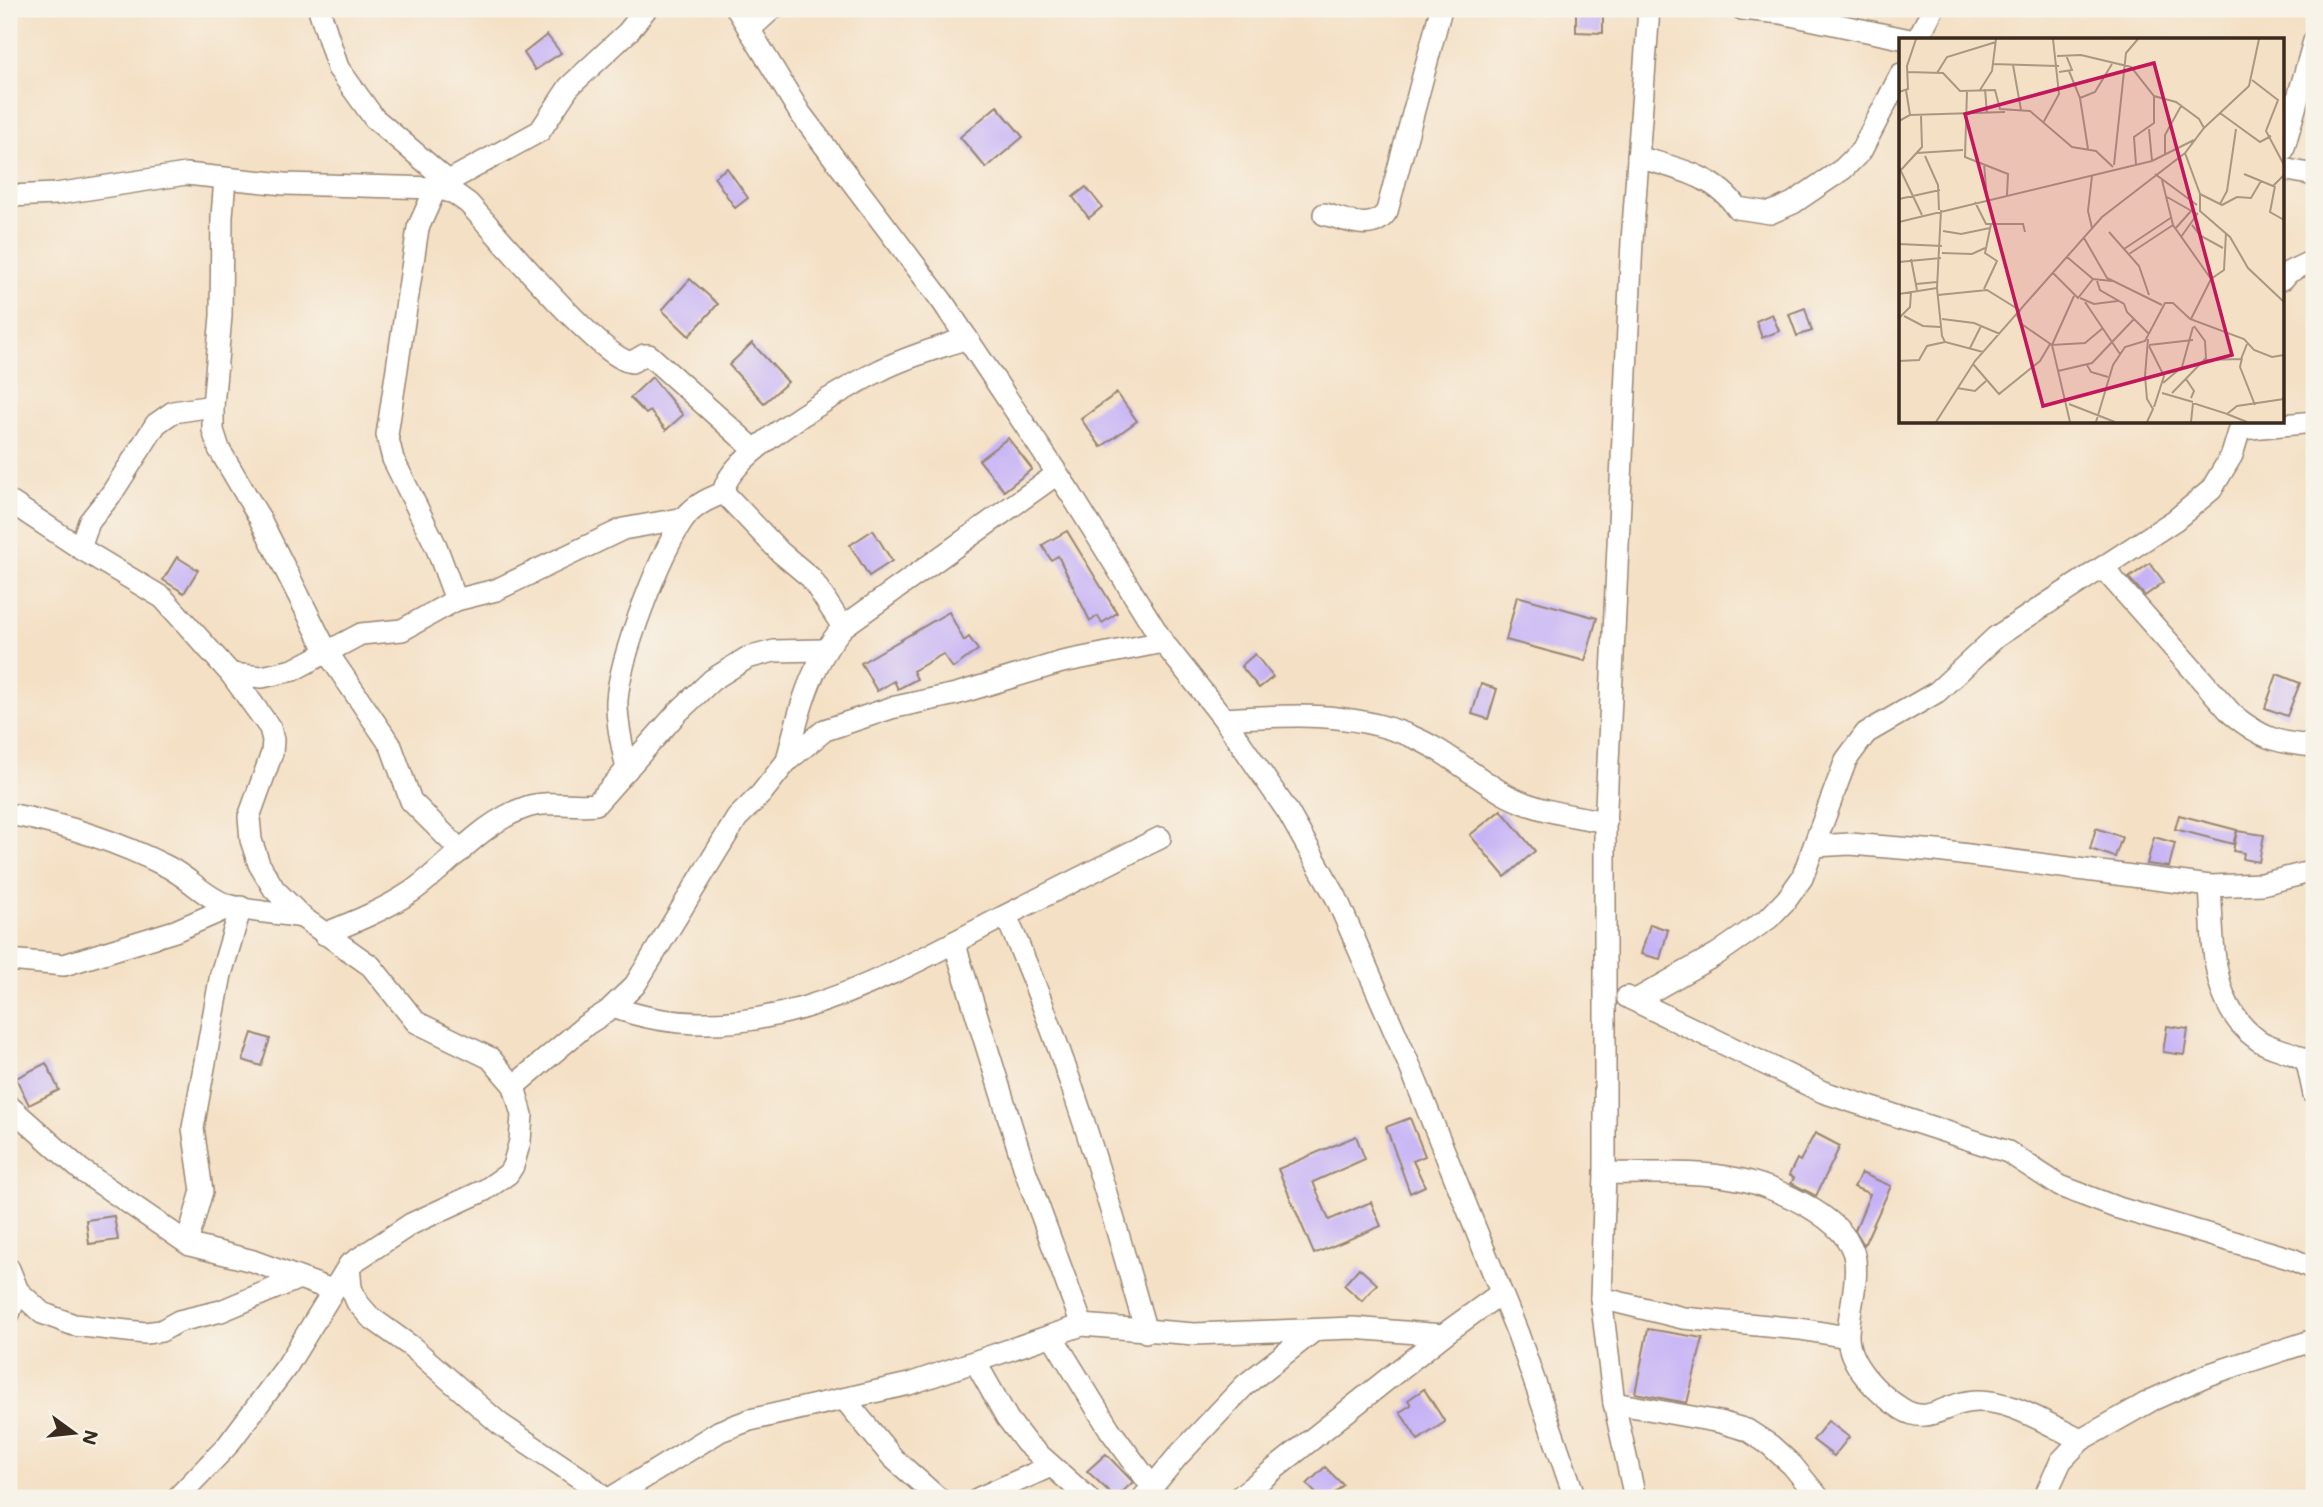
<svg xmlns="http://www.w3.org/2000/svg" width="2323" height="1507" font-family="Mali,sans-serif">
	<rect width="100%" height="100%" fill="#f7f3e8"/>
	<filter id="ink" filterUnits="userSpaceOnUse"><feTurbulence type="fractalNoise" baseFrequency=".0143" numOctaves="2"/><feDisplacementMap in="SourceGraphic" scale="14" xChannelSelector="R" yChannelSelector="G"/><feConvolveMatrix kernelMatrix="1 2 1 2 8 2 1 2 1" color-interpolation-filters="sRGB"/></filter>
	<filter id="wash" filterUnits="userSpaceOnUse"><feTurbulence type="fractalNoise" baseFrequency=".00686" numOctaves="4" result="noise"/><feDisplacementMap in="SourceGraphic" scale="28" xChannelSelector="R" yChannelSelector="G"/><feGaussianBlur stdDeviation="1.57" result="paint"/><feColorMatrix in="noise" values="0 0 0 0 0 0 0 0 0 0 0 0 0 0 0 0 0 1.4 0 .05"/><feComposite in="paint" operator="in"/></filter>
	<g filter="url(#wash)">
		<rect width="100%" height="100%" fill="#f4e0c5"/>
		<g id="blocks">
			<!-- building -->
			<g fill="#c6b3f6">
				<path d="M 1576,9 L 1603,9 L 1603,33 L 1576,32 Z"/>
				<path d="M 547,35 L 561,53 L 535,70 L 524,53 Z"/>
				<path d="M 997,106 L 1023,137 L 986,168 L 960,137 Z"/>
				<path d="M 727,168 L 748,198 L 735,208 L 714,177 Z"/>
				<path d="M 1086,187 L 1102,207 L 1089,218 L 1073,197 Z"/>
				<path d="M 690,279 L 718,304 L 689,336 L 662,310 Z"/>
				<path d="M 1805,308 L 1812,331 L 1797,336 L 1789,314 Z"/>
				<path d="M 1772,314 L 1779,331 L 1762,338 L 1756,321 Z"/>
				<path d="M 752,343 L 788,382 L 764,403 L 729,365 Z"/>
				<path d="M 652,377 L 683,415 L 666,430 L 650,411 L 646,414 L 630,398 Z"/>
				<path d="M 1117,393 L 1137,421 L 1101,447 L 1081,419 Z"/>
				<path d="M 1008,438 L 1032,469 L 1004,491 L 979,460 Z"/>
				<path d="M 873,530 L 892,561 L 869,576 L 850,545 Z"/>
				<path d="M 1067,531 L 1117,613 L 1102,623 L 1098,616 L 1090,621 L 1058,556 L 1051,560 L 1042,545 Z"/>
				<path d="M 177,557 L 198,570 L 184,593 L 163,580 Z"/>
				<path d="M 2150,563 L 2164,582 L 2145,596 L 2129,578 Z"/>
				<path d="M 1517,596 L 1597,618 L 1585,661 L 1506,640 Z"/>
				<path d="M 949,612 L 964,641 L 969,637 L 978,650 L 953,668 L 943,654 L 913,671 L 917,679 L 898,689 L 894,681 L 877,691 L 861,663 Z"/>
				<path d="M 1255,654 L 1273,677 L 1259,688 L 1241,666 Z"/>
				<path d="M 2277,674 L 2300,683 L 2287,716 L 2265,708 Z"/>
				<path d="M 1481,684 L 1497,689 L 1488,719 L 1472,714 Z"/>
				<path d="M 1501,810 L 1535,851 L 1505,877 L 1470,835 Z"/>
				<path d="M 2179,815 L 2237,830 L 2233,844 L 2175,829 Z"/>
				<path d="M 2096,828 L 2122,837 L 2115,857 L 2090,849 Z"/>
				<path d="M 2237,831 L 2264,835 L 2259,862 L 2243,859 L 2244,853 L 2233,851 Z"/>
				<path d="M 2154,837 L 2175,843 L 2169,867 L 2147,864 Z"/>
				<path d="M 1650,924 L 1668,930 L 1660,959 L 1641,954 Z"/>
				<path d="M 2167,1026 L 2188,1029 L 2184,1055 L 2163,1052 Z"/>
				<path d="M 252,1033 L 270,1039 L 261,1066 L 243,1060 Z"/>
				<path d="M 46,1063 L 59,1090 L 29,1105 L 16,1078 Z"/>
				<path d="M 1410,1118 L 1425,1156 L 1413,1161 L 1425,1186 L 1410,1193 L 1386,1127 Z"/>
				<path d="M 1815,1133 L 1840,1146 L 1816,1196 L 1791,1183 L 1794,1178 L 1789,1175 L 1797,1159 L 1800,1161 Z"/>
				<path d="M 1356,1136 L 1365,1159 L 1313,1182 L 1329,1220 L 1371,1202 L 1381,1226 L 1314,1254 L 1278,1169 Z"/>
				<path d="M 1861,1173 L 1891,1186 L 1864,1245 L 1855,1230 L 1870,1194 L 1854,1187 Z"/>
				<path d="M 114,1216 L 118,1240 L 89,1244 L 86,1220 Z"/>
				<path d="M 1359,1268 L 1377,1284 L 1362,1301 L 1344,1285 Z"/>
				<path d="M 1648,1329 L 1703,1338 L 1687,1403 L 1635,1393 Z"/>
				<path d="M 1424,1389 L 1445,1422 L 1418,1440 L 1400,1412 L 1411,1405 L 1408,1400 Z"/>
				<path d="M 1828,1421 L 1849,1437 L 1834,1456 L 1813,1440 Z"/>
				<path d="M 1106,1454 L 1133,1482 L 1116,1498 L 1087,1471 Z"/>
				<path d="M 1325,1467 L 1343,1485 L 1330,1498 L 1320,1498 L 1307,1484 Z"/>
			</g>
		</g>
	</g>
	<g filter="url(#ink)">
		<use href="#blocks" fill-opacity="0" stroke="#988572" stroke-width="2"/>
		<g fill="none" stroke-linecap="round" stroke-linejoin="round">
			<!-- minor casing -->
			<g stroke="#988572" stroke-width="24">
				<g id="minor">
					<path d="M 319,9 L 338,68 L 374,118 L 449,182"/>
					<path d="M 737,9 L 800,113 L 942,301 L 1071,494 L 1163,642 L 1224,719 L 1288,812 L 1336,897 L 1411,1069 L 1518,1334 L 1575,1498"/>
					<path d="M 1742,9 L 1781,13 L 1910,40"/>
					<path d="M 749,30 L 772,9"/>
					<path d="M 1917,40 L 1933,9"/>
					<path d="M 2283,151 L 2314,41"/>
					<path d="M 1638,157 C 1674,168 1715,175 1737,208 L 1770,213 L 1793,203 L 1843,169 L 1861,151 L 1901,74"/>
					<path d="M 2283,169 L 2314,175"/>
					<path d="M 225,179 L 222,216 L 221,316 L 213,406 L 213,430 L 219,449 L 259,517 L 327,652 L 391,746 L 411,801 L 461,851"/>
					<path d="M 9,196 L 56,194 L 186,174 L 284,184 L 436,188 L 540,131 L 569,87 L 628,32 L 646,9"/>
					<path d="M 1324,214 C 1344,219 1373,234 1387,211 L 1441,9"/>
					<path d="M 2283,279 L 2289,272 L 2314,260"/>
					<path d="M 2241,429 L 2314,422"/>
					<path d="M 9,501 L 80,548 L 163,598 L 231,674 L 270,728 L 273,740 L 272,753 L 249,817 L 251,840 L 259,864 L 274,889 L 302,917 L 371,966 L 416,1022 L 490,1058 L 514,1086 L 522,1115 L 520,1141 L 513,1166 L 508,1174 L 485,1190 L 411,1224 L 349,1265 L 287,1366 L 227,1446 L 177,1498"/>
					<path d="M 80,548 L 89,522 L 112,493 L 156,424 L 173,412 L 213,406"/>
					<path d="M 2103,568 L 2232,714 C 2261,738 2277,743 2314,746"/>
					<path d="M 456,600 L 436,546 L 393,459 L 387,435 L 418,228 L 436,188 L 454,193 L 468,203 C 494,230 602,361 632,362 L 644,355 L 649,355 L 755,450"/>
					<path d="M 843,627 L 811,578 L 780,552 L 724,493 C 722,457 848,386 881,370 C 908,356 939,348 967,338"/>
					<path d="M 231,674 L 262,677 L 293,670 L 361,634 L 402,630 L 456,600 L 496,590 L 623,529 L 685,518"/>
					<path d="M 1224,719 C 1286,715 1349,711 1408,735 C 1445,749 1473,777 1508,796 C 1538,811 1573,816 1606,822"/>
					<path d="M 787,761 C 798,714 810,665 843,627 L 1057,474"/>
					<path d="M 627,770 C 623,748 616,723 617,700 C 620,657 659,555 684,519 C 694,505 709,498 724,493"/>
					<path d="M 9,814 C 63,824 119,842 168,867 C 189,878 205,897 227,905 C 247,912 280,913 302,917"/>
					<path d="M 1815,846 L 1850,844 L 1937,851 L 2210,886 L 2262,884 L 2314,871"/>
					<path d="M 2210,886 C 2214,939 2208,1005 2258,1040 C 2272,1050 2293,1050 2307,1062 L 2314,1095"/>
					<path d="M 1006,916 C 1065,1049 1107,1192 1146,1332"/>
					<path d="M 324,934 C 354,922 384,910 411,892 C 449,866 481,822 527,807 C 549,800 573,807 596,804 L 678,712 L 712,680 L 747,658 L 774,651 L 823,650"/>
					<path d="M 954,942 L 1026,1173 L 1082,1325"/>
					<path d="M 9,960 L 64,965 L 175,931 L 232,906"/>
					<path d="M 1627,997 L 1823,1092 L 2008,1152 L 2060,1186 L 2115,1207 L 2292,1259 L 2314,1269"/>
					<path d="M 1636,1000 L 1717,954 L 1769,918 L 1787,899 L 1802,878 L 1846,760 L 1866,733 L 1937,692 L 1996,637 L 2175,520 L 2211,490 L 2232,455 L 2242,422"/>
					<path d="M 613,1007 C 745,1056 875,984 989,924 C 1046,895 1103,866 1160,838"/>
					<path d="M 514,1086 L 586,1025 L 608,1011 L 635,985 L 737,818 L 761,794 L 787,761 L 825,730 L 891,708 L 956,694 L 1062,662 L 1163,642"/>
					<path d="M 9,1106 L 81,1170 L 190,1245 L 253,1261 L 332,1290"/>
					<path d="M 1605,1173 C 1648,1174 1696,1170 1738,1179 C 1775,1186 1850,1219 1855,1260 C 1858,1286 1849,1309 1848,1334 C 1847,1364 1878,1394 1902,1409 C 1927,1425 1943,1406 1967,1402 C 2005,1395 2048,1425 2081,1440"/>
					<path d="M 187,1243 L 202,1191 L 193,1128 L 221,974 L 241,907"/>
					<path d="M 349,1265 L 351,1288 L 357,1302 L 370,1317 L 412,1347 L 500,1424 L 586,1482 L 604,1498"/>
					<path d="M 9,1269 L 18,1291 L 42,1313 L 74,1325 L 145,1333 L 161,1331 L 179,1321 L 221,1311 L 297,1279"/>
					<path d="M 1601,1298 L 1683,1318 L 1800,1329 L 1847,1337"/>
					<path d="M 9,1314 L 18,1291"/>
					<path d="M 1052,1336 L 1110,1430 L 1153,1488"/>
					<path d="M 976,1363 L 1007,1418 L 1026,1443 L 1088,1498"/>
					<path d="M 846,1401 L 893,1458 L 938,1498"/>
					<path d="M 1614,1403 L 1720,1422 L 1747,1430 L 1770,1445 L 1792,1465 L 1819,1498"/>
					<path d="M 611,1498 L 720,1431 L 750,1420 L 909,1384 L 1082,1325 L 1194,1334 L 1353,1328 L 1443,1335"/>
					<path d="M 979,1498 L 1049,1467"/>
					<path d="M 1143,1498 L 1177,1457 L 1245,1385 L 1315,1330"/>
					<path d="M 1238,1498 L 1443,1335 L 1501,1293"/>
					<path d="M 1635,1498 L 1614,1403 L 1601,1298 L 1605,1173 L 1605,828 L 1632,241 L 1649,9"/>
					<path d="M 2044,1498 L 2061,1461 L 2081,1440 L 2152,1400 L 2210,1374 L 2314,1340"/>
				</g>
			</g>
			<!-- minor -->
			<use href="#minor" stroke="#fff" stroke-width="21"/>
		</g>
	</g>
	<!-- overview -->
	<g transform="translate(1899 38)">
		<rect width="385" height="385" fill="#f4e0c5"/>
		<path fill="none" stroke="#aa9782" stroke-width="2" d="M 158,18 L 182,17 L 232,29 L 255,58 L 277,64 L 300,81 L 305,90M 93,26 L 160,28M 114,27 L 122,72M 170,33 L 181,60 L 189,111M 8,34 L 44,35 L 61,53 L 96,52 L 101,71 L 131,73 L 173,109 L 197,113 L 214,129M 160,34 L 173,32 L 167,17M 38,35 L 48,19 L 97,4M 353,42 L 379,62 L 367,93 L 385,127M 86,51 L 88,76M 81,52 L 93,33 L 97,1M 68,53 L 66,119 L 109,136 L 108,157M 0,54 L 9,51 L 8,28 L 17,1M 181,60 L 196,54 L 213,26M 321,75 L 361,104 L 372,98M 11,77 L 106,74M 0,83 L 11,77 L 7,52M 144,85 L 160,56 L 154,1M 250,91 L 253,123M 18,115 L 64,112M 286,115 L 301,156 L 301,173 L 331,199 L 349,230 L 385,264M 266,117 L 266,97 L 282,68M 26,118 L 39,147 L 40,172M 85,126 L 88,161M 215,127 L 227,15 L 239,1M 237,127 L 235,99 L 255,85 L 255,58M 0,129 L 23,177M 1,133 L 23,109 L 22,78M 256,136 L 298,167M 345,136 L 374,148 L 385,137M 263,142 L 274,187 L 312,241M 376,148 L 371,174 L 385,182M 301,156 L 323,167 L 338,159 L 352,160 L 362,143M 268,159 L 298,176M 0,161 L 41,152M 76,164 L 87,186 L 124,186 L 126,194M 321,166 L 328,153 L 337,91M 42,172 L 38,250 L 43,298 L 46,304 L 84,314M 0,184 L 253,123 L 295,102M 293,187 L 302,198 L 324,210M 193,190 L 189,173 L 193,138M 276,191 L 292,173M 44,193 L 62,196 L 91,190M 210,194 L 240,228 L 250,257M 282,199 L 299,175M 185,200 L 208,240 L 263,267M 0,206 L 43,208M 225,211 L 273,179M 43,215 L 73,216 L 86,210M 230,216 L 274,187M 168,219 L 194,241 L 213,243M 12,221 L 18,252M 0,224 L 42,220M 154,235 L 179,260 L 194,241M 198,243 L 201,252 L 225,266 L 228,274 L 250,296M 17,246 L 38,244M 85,251 L 98,223 L 86,215 L 92,186M 0,256 L 38,250M 39,257 L 88,252 L 122,273M 175,258 L 153,307 L 186,305 L 204,290M 181,260 L 195,266 L 219,263M 186,264 L 221,316M 118,277 L 121,285 L 153,307 L 171,384M 5,278 L 24,288 L 42,289M 0,280 L 11,269 L 12,254M 43,281 L 75,285 L 101,296M 292,281 L 312,241 L 325,232 L 327,195M 250,307 L 294,302M 250,308 L 265,338 L 255,369M 71,310 L 82,288M 343,320 L 341,329 L 356,367M 306,322 L 342,321 L 348,306M 0,323 L 20,322 L 28,308 L 46,304M 74,326 L 100,356 L 141,323 L 151,306M 188,327 L 192,334 L 209,339M 159,333 L 193,325 L 235,281M 287,341 L 295,353 L 292,360M 264,345 L 283,329 L 294,289M 58,350 L 76,353 L 87,343M 263,355 L 294,364M 273,355 L 307,320 L 306,303 L 295,288M 170,366 L 216,384M 328,376 L 348,384M 37,384 L 76,323 L 203,179 L 286,115 L 305,90 L 350,48 L 360,1M 197,384 L 214,327 L 226,309 L 246,303 L 266,265 L 274,265 L 291,281 L 345,301 L 355,312 L 373,319 L 385,317M 248,384 L 254,371 L 248,361 L 246,338 L 249,301M 292,384 L 294,365 L 328,376 L 338,368 L 385,361"/>
		<path fill="#c2185b" fill-opacity="0.15" stroke="#c2185b" stroke-width="3.5" d="M 255,25 L 333,317 L 144,368 L 66,76 Z"/>
		<rect width="385" height="385" fill="none" stroke="#3b2a1e" stroke-width="3.5"/>
	</g>
	<!-- margin -->
	<rect width="2323" height="1507" fill="none" stroke="#f7f3e8" stroke-width="35"/>
	<!-- north arrow -->
	<g transform="translate(74 1433) rotate(105)" stroke="#f7f3e8" stroke-width="5" paint-order="stroke">
	<path d="M0-5L12 26L0 18L-12 26Z" fill="#3b2a1e"/>
	<text y="-10" font-size="19" font-weight="bold" text-anchor="middle" fill="#3b2a1e">N</text>
	</g>
</svg>
